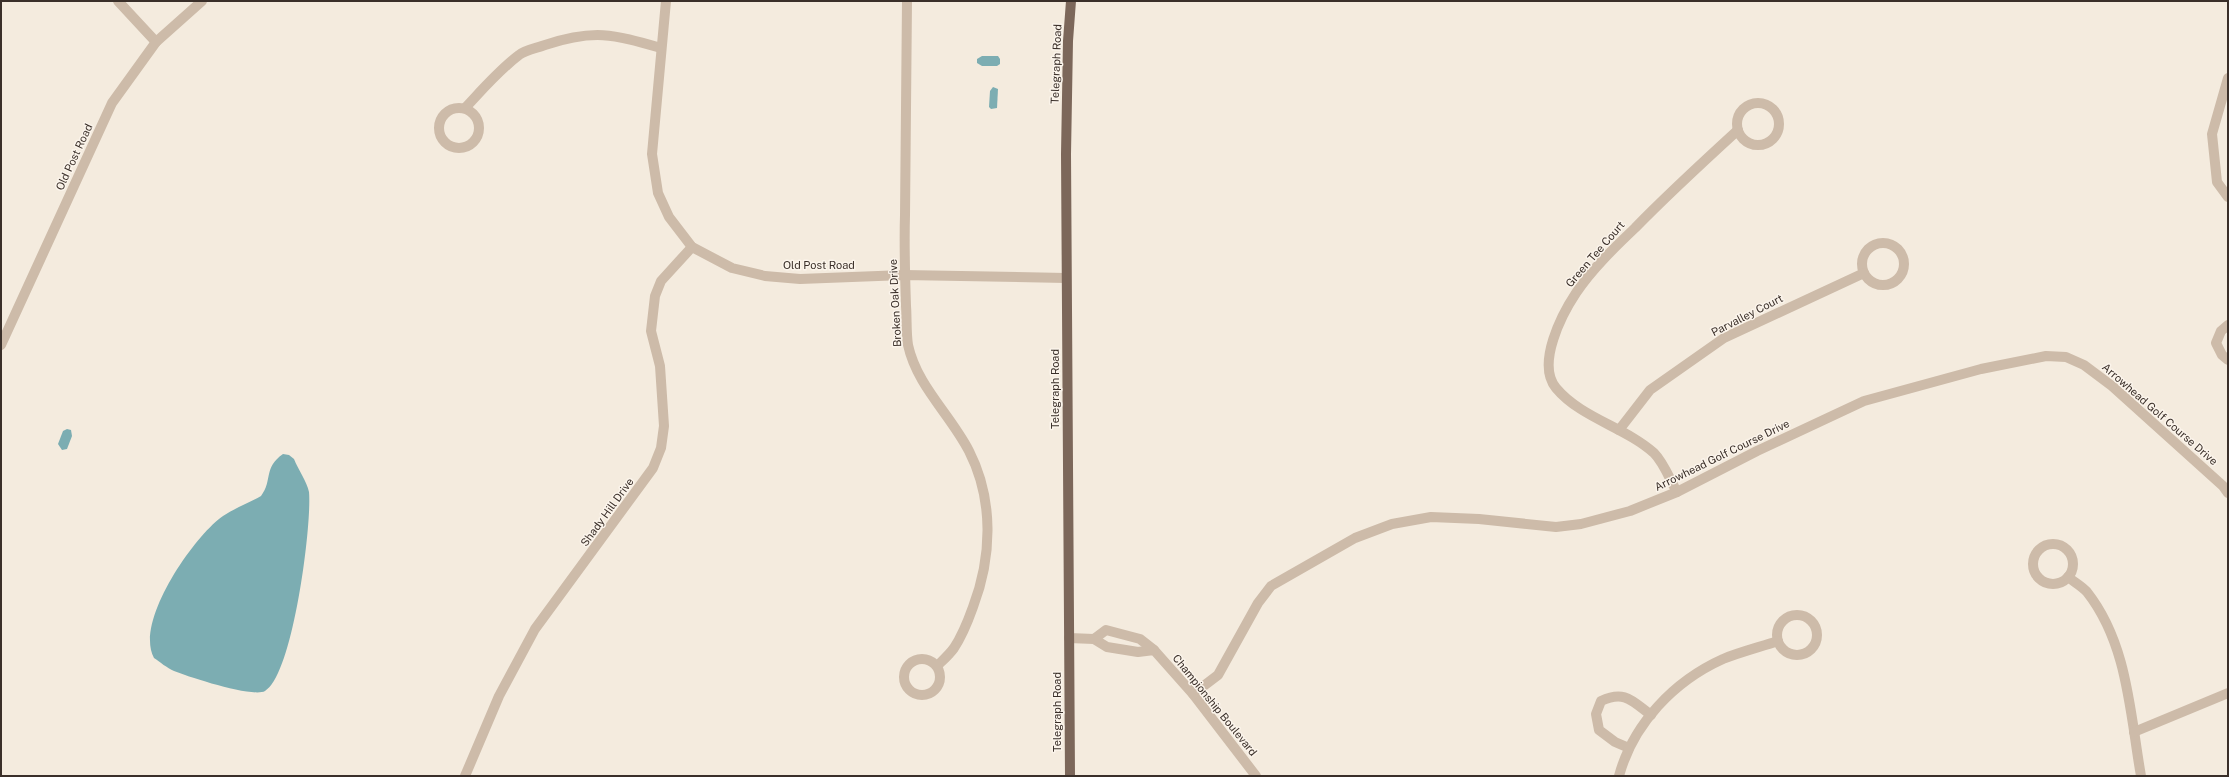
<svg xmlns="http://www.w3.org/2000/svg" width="2229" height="777" font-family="'Public Sans',sans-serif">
	<rect width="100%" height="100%" fill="#f4ebde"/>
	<!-- water -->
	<g fill="#7cadb2">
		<path d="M 982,56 L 998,56 L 1000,59 L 1000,64 L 997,66 L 982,66 L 977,63 L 977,59 Z"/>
		<path d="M 993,87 L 998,89 L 997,108 L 991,109 L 989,107 L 990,91 Z"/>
		<path d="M 67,429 L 71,430 L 72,436 L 67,449 L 62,450 L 58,444 L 63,431 Z"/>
		<path d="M 283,454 L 289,455 L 294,459 C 298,469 307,482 309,492 C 312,525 293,675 265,691 C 253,698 189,677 174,671 C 167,668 160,662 154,658 C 134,622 194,536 223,516 C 235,508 249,503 261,496 C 273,480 263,468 283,454 Z"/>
	</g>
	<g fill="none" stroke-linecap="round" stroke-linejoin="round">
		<!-- minor -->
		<g stroke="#cdbba9" stroke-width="10">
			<path d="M 118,1 L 156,42"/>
			<path d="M 666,1 L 652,154 L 658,193 L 669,217 L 692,247 L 732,268 L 765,276 L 800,279 L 904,275 L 1066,278"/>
			<path d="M 907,1 C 906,72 906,144 905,215 C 904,246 905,276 906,306 C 907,319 906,332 908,345 C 917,386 950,414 969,451 C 994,500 992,557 973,607 C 968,621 962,636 954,648 C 949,655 942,661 937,666"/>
			<path d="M 2228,78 L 2212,134 L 2217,182 L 2228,197"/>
			<circle cx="1758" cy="124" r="21"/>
			<circle cx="459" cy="128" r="20"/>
			<path d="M 465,108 C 482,90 499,70 519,55 C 525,50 537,48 545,45 C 594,29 612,34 661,48"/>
			<circle cx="1883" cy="264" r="21"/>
			<path d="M 2228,325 L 2221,331 L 2216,343 L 2222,355 L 2228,360"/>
			<path d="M 1,345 L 112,103 L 156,42 L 202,1"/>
			<path d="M 1619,430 L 1650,390 L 1724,338 L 1864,273"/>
			<path d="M 1677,492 C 1670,480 1664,463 1654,453 C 1625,427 1581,418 1556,388 C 1536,364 1562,314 1576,293 C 1592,269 1614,248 1635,228 C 1668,194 1703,162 1738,130"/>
			<circle cx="2053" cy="564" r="20"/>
			<path d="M 2068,577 C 2074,582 2082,586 2087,592 C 2128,644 2130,714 2141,776"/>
			<circle cx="1797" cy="635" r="20"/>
			<path d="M 1069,638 L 1094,639 L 1107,647 L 1138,652 L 1154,650 L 1193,694 L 1256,776"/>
			<path d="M 1094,639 L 1106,630 L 1140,639 L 1154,650"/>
			<circle cx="922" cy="677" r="18"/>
			<path d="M 1193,694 L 1218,675 L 1258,603 L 1271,586 L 1355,538 L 1392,524 L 1431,517 L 1479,519 L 1556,527 L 1581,524 L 1630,511 L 1677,492 L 1757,451 L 1864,401 L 1981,369 L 2046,356 L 2066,357 L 2084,365 L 2112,386 L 2223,486 L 2228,493"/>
			<path d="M 2134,732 L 2228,693"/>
			<path d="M 1629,748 L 1615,742 L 1599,730 L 1596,714 L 1601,701 C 1625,690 1632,701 1651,715"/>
			<path d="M 465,776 L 499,696 L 535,629 L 653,468 L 661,448 L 664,426 L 660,366 L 651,331 L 655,296 L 661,281 L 692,247"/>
			<path d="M 1619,776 C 1633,724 1674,681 1723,659 C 1740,652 1760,647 1778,641"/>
		</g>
		<!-- major -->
		<path stroke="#7c675a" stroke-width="10" d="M 1070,776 L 1066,154 L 1068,41 L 1071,1"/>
	</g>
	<g text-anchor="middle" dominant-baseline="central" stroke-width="3" stroke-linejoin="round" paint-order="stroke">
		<!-- street labels -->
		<g font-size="11" fill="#3a2f29" stroke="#fbf4eb">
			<text transform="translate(1056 64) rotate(-88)">Telegraph Road</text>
			<text transform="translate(74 157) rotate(-65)">Old Post Road</text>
			<text transform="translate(1595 254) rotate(-49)">Green Tee Court</text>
			<text x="819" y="265">Old Post Road</text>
			<text transform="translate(895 303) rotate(-93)">Broken Oak Drive</text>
			<text transform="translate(1747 315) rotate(-27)">Parvalley Court</text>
			<text transform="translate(1055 389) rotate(-90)">Telegraph Road</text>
			<text transform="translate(2160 414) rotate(41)">Arrowhead Golf Course Drive</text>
			<text transform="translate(1722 455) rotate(-26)">Arrowhead Golf Course Drive</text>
			<text transform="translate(607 512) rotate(-54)">Shady Hill Drive</text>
			<text transform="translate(1215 705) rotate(51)">Championship Boulevard</text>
			<text transform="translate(1057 712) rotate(-90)">Telegraph Road</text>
		</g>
	</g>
	<!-- border -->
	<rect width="2229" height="777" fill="none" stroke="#3a2f29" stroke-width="4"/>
</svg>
